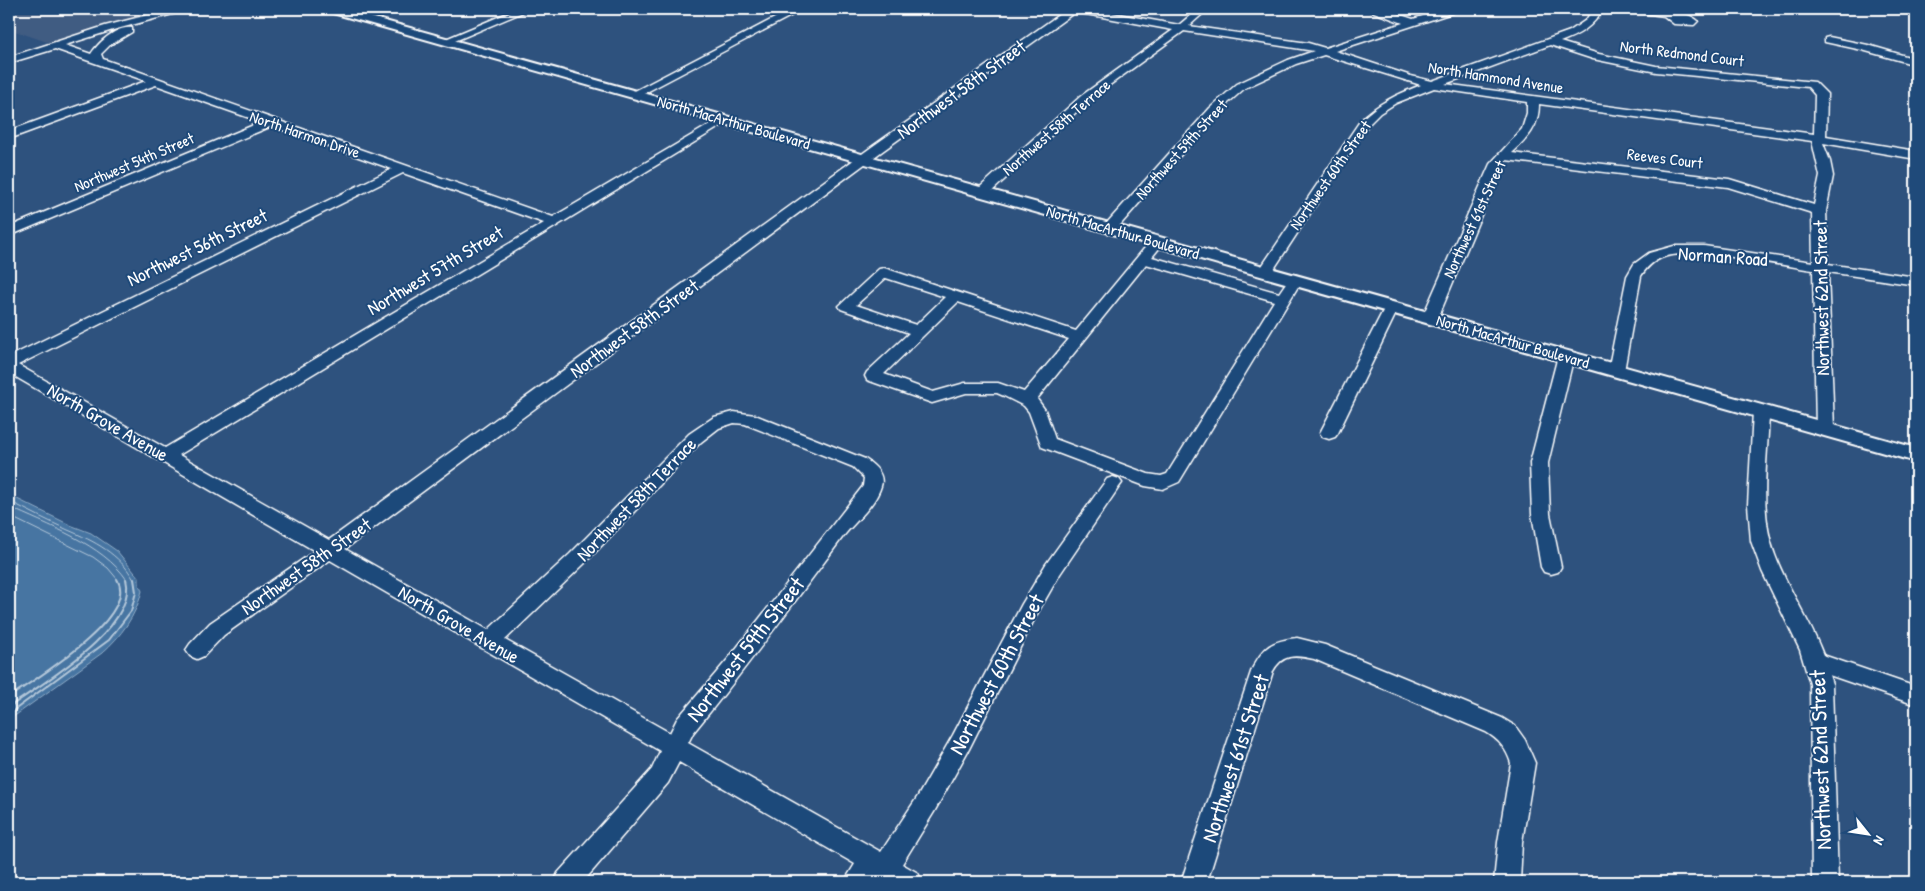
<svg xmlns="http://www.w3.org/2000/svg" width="1925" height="891" font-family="'Patrick Hand',sans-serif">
	<rect width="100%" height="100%" fill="#2e527e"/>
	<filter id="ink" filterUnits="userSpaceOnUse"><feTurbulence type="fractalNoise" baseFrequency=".02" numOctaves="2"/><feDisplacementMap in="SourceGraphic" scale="10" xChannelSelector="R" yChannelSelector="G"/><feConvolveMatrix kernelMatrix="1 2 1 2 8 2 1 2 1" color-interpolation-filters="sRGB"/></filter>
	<g filter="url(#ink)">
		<!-- built -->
		<path fill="#405c82" d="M 9,9 L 161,9 L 53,44 L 9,29 Z"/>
		<!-- water -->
		<path fill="#4675a2" stroke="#90acc7" d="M 9,495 L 70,525 L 91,533 L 117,551 L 139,578 L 139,585 L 142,591 C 136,616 121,636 102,653 L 9,720 Z"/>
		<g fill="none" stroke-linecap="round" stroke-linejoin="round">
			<!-- shore-far1 -->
			<g stroke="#b5c8da" stroke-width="1">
				<path d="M 9,501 C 29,511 48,521 68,530 C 94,541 120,554 134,580"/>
				<path d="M 9,507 C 47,525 103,544 127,580"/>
				<path d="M 9,516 L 93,557 L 108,568 L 118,580"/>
			</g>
			<!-- shore -->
			<g stroke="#b5c8da" stroke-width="2">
				<path d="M 9,697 C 34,680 140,616 117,579"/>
				<path d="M 9,707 C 43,683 139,627 126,579"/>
				<path d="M 9,714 L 109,640 L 131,611 L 136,592 L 134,579"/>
			</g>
			<!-- minor casing -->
			<g stroke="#fff" stroke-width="3">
				<g id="minor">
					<path d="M 171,9 L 186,9 L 184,11 L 113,30 L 65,45 L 91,54 C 98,43 117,25 132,28 L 132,32 L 110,45 L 101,54 L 103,59 L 553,217 L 721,118 L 729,118 L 731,120 L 179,455 L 329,540 L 873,146 L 1067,9 L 1090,9 L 1179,25 L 1198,9 L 1208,9 L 1189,26 L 1308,43 L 1325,48 L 1403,23 L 1371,11 L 1369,9 L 1383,9 L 1413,19 L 1446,9 L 1460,9 L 1458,11 L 1335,51 L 1411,76 L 1432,81 L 1570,31 L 1586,20 L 1593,9 L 1603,9 C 1593,27 1579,35 1560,42 L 1599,54 L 1656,66 L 1815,82 L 1827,94 L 1826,136 L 1916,151 L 1916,159 L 1823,143 L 1830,161 L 1833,176 L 1826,211 L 1828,264 L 1916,277 L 1916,285 L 1828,272 L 1834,429 L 1831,433 L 1825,435 L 1819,433 L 1816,429 L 1813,270 C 1778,265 1692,245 1661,258 C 1652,262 1646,268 1641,276 L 1624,371 L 1622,375 L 1610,375 L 1608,371 L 1627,276 L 1634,264 L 1649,253 L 1674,246 L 1704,246 L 1813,262 L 1812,213 L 1728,187 L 1506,160 L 1502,165 L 1438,318 L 1435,321 L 1425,321 L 1422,318 L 1490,164 L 1522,129 L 1527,113 L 1527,102 L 1434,88 L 1396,103 L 1380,113 L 1368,125 L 1270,275 L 1260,275 L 1258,272 L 1360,121 C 1378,103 1398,94 1421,85 L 1324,55 L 1296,64 L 1245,88 L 1218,112 L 1115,231 L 1105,231 L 1103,228 L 1105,225 L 1210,108 L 1237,84 L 1288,60 L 1314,51 L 1184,31 L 1089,100 L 988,195 L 978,195 L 977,192 L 978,189 L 1081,96 L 1173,30 L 1075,12 L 881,152 L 345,549 L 488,630 L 570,554 L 689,434 L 714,417 L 734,412 L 755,415 L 865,459 C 874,465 885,474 881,486 C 875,506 854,522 842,538 C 793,604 745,670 693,733 L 688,743 L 881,852 L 918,796 L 953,735 L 1022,604 L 1046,564 L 1107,479 L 1113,477 L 1119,479 L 1122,483 L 1119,487 L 1060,574 L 1037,614 L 969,749 L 934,812 L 902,864 L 918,873 L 922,882 L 885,882 L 876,877 L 872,882 L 844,882 L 855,864 L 679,762 L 668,783 L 583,882 L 554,882 L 558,873 L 652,769 L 660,751 L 330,560 L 224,635 L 204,656 L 197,659 L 190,656 L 186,650 L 190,644 L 210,623 L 315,551 L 9,373 L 9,357 L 392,169 L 272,126 L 9,236 L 9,227 L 261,122 L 156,85 L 9,139 L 9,131 L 146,81 L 55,49 L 9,63 L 9,57 L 105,26 ZM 1550,45 L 1593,59 L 1656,72 L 1808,87 L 1815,95 L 1814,134 L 1445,84 ZM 1539,104 L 1812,141 L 1820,176 L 1814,205 L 1729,179 L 1512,153 C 1528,138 1539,127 1539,104 ZM 403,173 L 544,223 L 165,448 L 18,365 ZM 734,423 L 745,424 L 853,467 L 864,478 L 863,486 L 728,659 L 677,719 L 670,733 L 505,640 L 584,564 L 701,442 L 719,428 Z"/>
					<path d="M 517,9 L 530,9 L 450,43 L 446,44 L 441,41 Z"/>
					<path d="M 792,9 L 804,9 L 639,96 L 635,97 L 629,94 Z"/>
					<path d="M 1631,9 C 1648,8 1686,9 1698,21 L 1694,25 L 1674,24 L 1664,16 L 1636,12 Z"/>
					<path d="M 1829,37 L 1868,45 L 1916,59 L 1916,65 L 1862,50 L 1825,42 L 1825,38 Z"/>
					<path d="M 1158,237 L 1165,241 L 1152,257 L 1279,293 L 1290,277 L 1300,277 L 1302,280 L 1179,482 L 1163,489 L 1145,486 L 1042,447 L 1029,412 L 1024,406 L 1004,396 L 997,393 L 966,393 L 932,403 L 867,380 L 865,376 L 867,372 L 909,333 L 841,309 L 839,306 L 879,269 L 884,268 L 1076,331 L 1153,238 ZM 1146,264 L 1274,301 L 1167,474 L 1161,476 L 1148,474 L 1055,439 L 1045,410 L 1037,399 ZM 886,278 L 945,297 L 916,325 L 856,305 ZM 958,302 L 1069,339 L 1024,392 L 998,383 L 965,383 L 933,392 L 884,374 Z"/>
					<path d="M 1392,303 L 1397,304 L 1399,307 L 1338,433 L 1335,437 L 1329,439 L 1323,437 L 1320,433 L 1385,307 L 1387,304 Z"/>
					<path d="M 1566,351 L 1572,353 L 1574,356 L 1548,463 L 1550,514 L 1561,567 L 1558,572 L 1551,574 L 1544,572 L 1541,567 L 1532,514 L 1530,463 L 1558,356 L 1560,353 Z"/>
					<path d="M 1761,406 L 1767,407 L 1769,411 C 1768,457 1758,511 1775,555 C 1788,590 1810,620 1823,655 L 1916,687 L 1916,705 L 1829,675 L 1832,684 L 1838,882 L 1812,882 L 1810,684 L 1800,650 L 1762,571 L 1751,541 L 1748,505 L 1753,411 L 1755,407 Z"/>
					<path d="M 1297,638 L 1325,645 L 1502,718 L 1515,726 L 1525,740 L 1535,763 L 1522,842 L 1520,882 L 1494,882 L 1498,842 L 1511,763 C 1506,748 1499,740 1486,732 L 1314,659 C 1296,655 1283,653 1273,671 L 1207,882 L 1181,882 L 1252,669 C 1264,646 1271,641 1297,638 Z"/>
				</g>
			</g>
			<!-- major casing -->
			<g stroke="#fff" stroke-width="4">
				<path id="major" d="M 324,9 L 342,9 L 1916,448 L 1916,462 L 326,11 Z"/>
			</g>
			<!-- minor -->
			<use href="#minor" fill="#1f4a7a" fill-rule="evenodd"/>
			<!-- major -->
			<use href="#major" fill="#1f4a7a" fill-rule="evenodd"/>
		</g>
	</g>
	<g text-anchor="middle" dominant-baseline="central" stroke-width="4" stroke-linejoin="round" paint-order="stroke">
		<!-- far-street labels -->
		<g font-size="16" fill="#fff" stroke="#1f4a7a">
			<text transform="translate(1682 53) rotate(7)">North Redmond Court</text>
			<text transform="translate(1496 77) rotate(9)">North Hammond Avenue</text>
			<text transform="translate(734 122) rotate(16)">North MacArthur Boulevard</text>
			<text transform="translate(1056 127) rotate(-41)">Northwest 58th Terrace</text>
			<text transform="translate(305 134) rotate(19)">North Harmon Drive</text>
			<text transform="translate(1181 149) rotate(-48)">Northwest 59th Street</text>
			<text transform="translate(1665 158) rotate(7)">Reeves Court</text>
			<text transform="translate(134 162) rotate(-23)">Northwest 54th Street</text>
			<text transform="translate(1330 175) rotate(-55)">Northwest 60th Street</text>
			<text transform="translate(1474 219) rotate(-65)">Northwest 61st Street</text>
			<text transform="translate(1123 232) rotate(16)">North MacArthur Boulevard</text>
			<text transform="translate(1513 341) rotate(16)">North MacArthur Boulevard</text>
		</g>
		<!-- street labels -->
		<g font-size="19" fill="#fff" stroke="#1f4a7a">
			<text transform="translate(961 89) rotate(-36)">Northwest 58th Street</text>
			<text transform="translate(197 247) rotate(-26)">Northwest 56th Street</text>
			<text transform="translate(1723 256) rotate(4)">Norman Road</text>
			<text transform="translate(435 270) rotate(-31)">Northwest 57th Street</text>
			<text transform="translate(1821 298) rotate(-91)">Northwest 62nd Street</text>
			<text transform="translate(634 328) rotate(-36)">Northwest 58th Street</text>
			<text transform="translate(108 422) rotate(30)">North Grove Avenue</text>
			<text transform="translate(636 499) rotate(-46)">Northwest 58th Terrace</text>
			<text transform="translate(306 566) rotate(-35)">Northwest 58th Street</text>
			<text transform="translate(459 624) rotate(30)">North Grove Avenue</text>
		</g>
		<!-- near-street labels -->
		<g font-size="22" fill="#fff" stroke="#1f4a7a">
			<text transform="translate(745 649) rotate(-52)">Northwest 59th Street</text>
			<text transform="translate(996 674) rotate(-62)">Northwest 60th Street</text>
			<text transform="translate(1235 758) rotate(-72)">Northwest 61st Street</text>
			<text transform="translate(1820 760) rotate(-92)">Northwest 62nd Street</text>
		</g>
	</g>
	<!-- margin -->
	<rect width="1925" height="891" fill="none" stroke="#1f4a7a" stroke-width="30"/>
	<rect x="15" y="15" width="1895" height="861" fill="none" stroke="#fff" stroke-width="2" filter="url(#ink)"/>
	<!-- north arrow -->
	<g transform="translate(1868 834) rotate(120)" stroke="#1f4a7a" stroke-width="4" paint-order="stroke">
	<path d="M0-4L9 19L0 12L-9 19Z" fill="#ffffff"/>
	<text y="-8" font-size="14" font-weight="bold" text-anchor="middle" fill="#ffffff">N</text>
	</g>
</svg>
